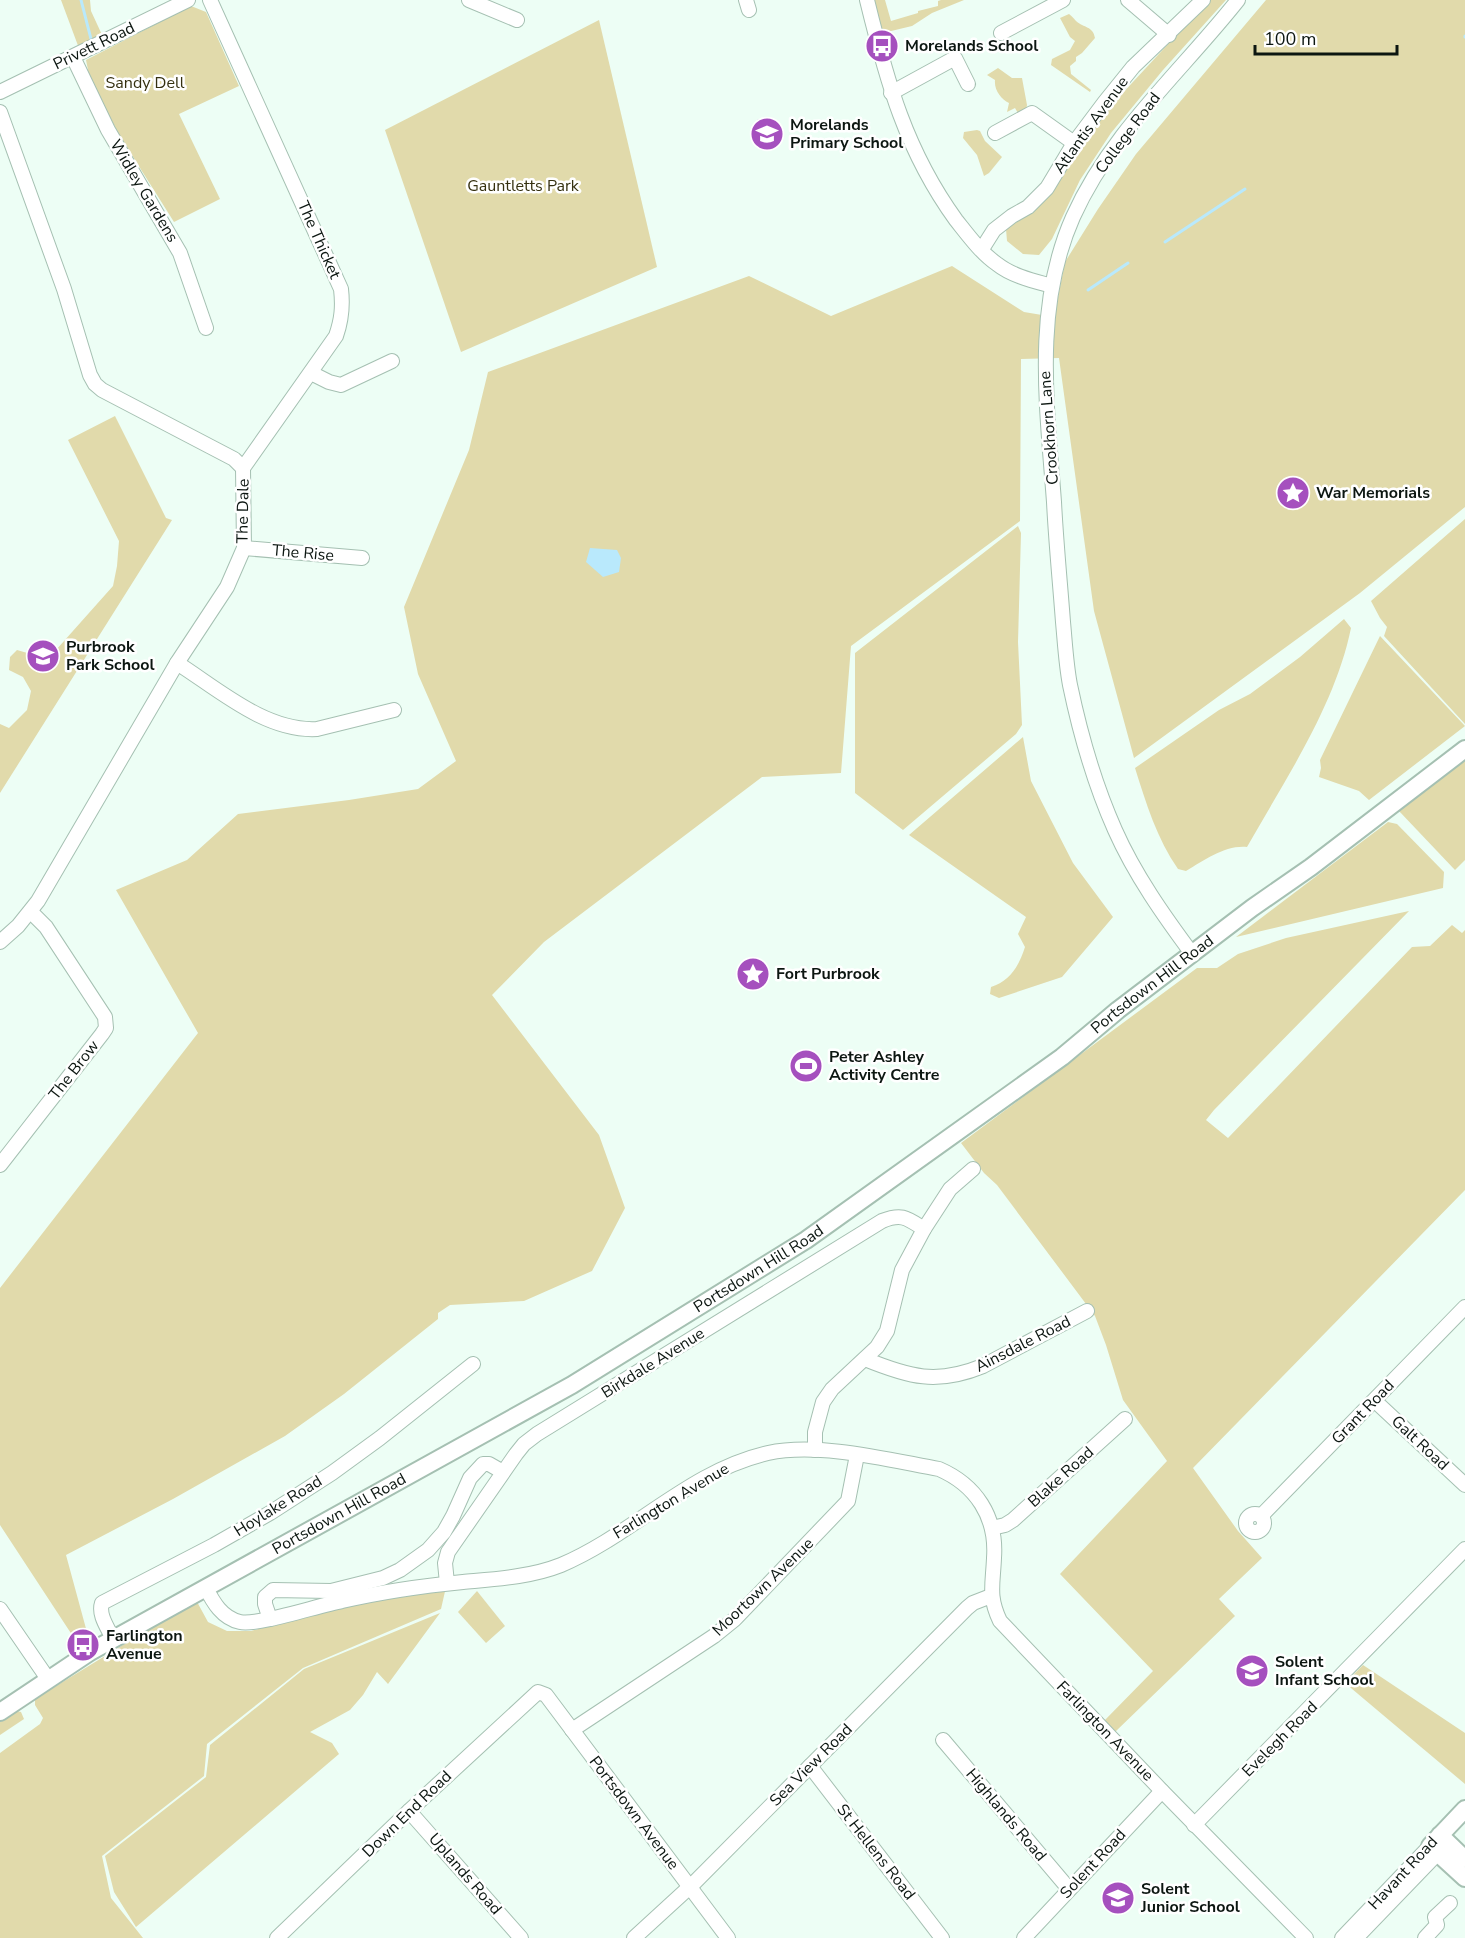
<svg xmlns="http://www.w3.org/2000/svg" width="1465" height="1938" font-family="'Nunito Sans',sans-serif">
	<rect width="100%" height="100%" fill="#edfef5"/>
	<!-- green -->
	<g fill="#e1daab">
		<path d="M 61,0 L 90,0 L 91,11 L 103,37 L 80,51 Z"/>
		<path d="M 873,0 L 885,0 L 891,21 L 918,13 L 918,11 L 938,6 L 938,1 L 941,0 L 964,0 L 932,13 L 912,26 L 887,32 L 880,27 Z"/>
		<path d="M 1209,0 L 1226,0 L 1163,70 L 1111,133 L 1080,180 L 1052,239 L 1039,255 L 1023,254 L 1007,241 L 1006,229 L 1083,142 L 1119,97 Z"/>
		<path d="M 1266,0 L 1465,0 L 1465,507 L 1360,593 L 1134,758 L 1094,611 L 1059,358 L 1021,359 L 1020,521 L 851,646 L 841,773 L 762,777 L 544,942 L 492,995 L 599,1135 L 625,1208 L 592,1271 L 524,1301 L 450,1305 L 438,1313 L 438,1319 L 344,1394 L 285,1436 L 173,1499 L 66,1555 L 88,1636 L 78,1644 L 0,1525 L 0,1288 L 198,1033 L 116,890 L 187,860 L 238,814 L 349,800 L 418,789 L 456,761 L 418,674 L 404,607 L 469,450 L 488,372 L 749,276 L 831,316 L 952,266 L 1024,312 L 1054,317 L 1065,262 L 1098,209 L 1136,154 Z"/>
		<path d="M 191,6 L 206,12 L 239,86 L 179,114 L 220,199 L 174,222 L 118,133 L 89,75 L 86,60 Z"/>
		<path d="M 1069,14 C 1072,16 1074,19 1076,21 C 1084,28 1093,26 1095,38 L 1082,53 L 1076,57 L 1076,61 L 1070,66 L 1071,74 L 1091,90 L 1090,92 L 1051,65 L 1052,59 L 1070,50 L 1075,41 L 1070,37 L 1060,18 Z"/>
		<path d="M 599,20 L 657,267 L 461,352 L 385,130 Z"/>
		<path d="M 998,68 L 1012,78 L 1022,78 L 1027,105 L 1026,110 L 1019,115 L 1015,108 L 1007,112 L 1009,103 C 1001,99 994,90 995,80 L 987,75 Z"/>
		<path d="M 977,130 L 980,131 L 985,141 L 1002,157 L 989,173 L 984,176 L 977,155 L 963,138 L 964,132 Z"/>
		<path d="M 115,416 L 166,518 L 172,520 L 0,793 L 0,724 L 9,728 L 27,710 L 31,691 L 23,677 L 9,670 L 10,657 L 17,650 L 48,659 L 113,586 L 117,566 L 119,541 L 68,440 Z"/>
		<path d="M 1465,519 L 1465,724 L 1384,636 L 1387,627 L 1380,618 L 1371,601 Z"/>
		<path d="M 1018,526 L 1021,533 L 1018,642 L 1022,725 L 1016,734 L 903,830 L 855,793 L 855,653 Z"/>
		<path d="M 1344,619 L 1351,628 C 1335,706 1286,778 1247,847 C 1225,845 1205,860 1186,871 L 1178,869 C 1157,839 1146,803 1135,768 L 1219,710 L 1250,694 L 1300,657 Z"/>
		<path d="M 1380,636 L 1465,726 L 1369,800 L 1359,791 L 1319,777 L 1321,768 L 1320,760 Z"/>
		<path d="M 1023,737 L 1031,781 L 1073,863 L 1113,917 L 1062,977 L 999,998 L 990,994 L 991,987 C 1010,981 1019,966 1025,947 L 1018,934 L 1026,917 L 909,835 Z"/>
		<path d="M 1465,760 L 1465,860 L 1455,870 L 1399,811 Z"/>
		<path d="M 1388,822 L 1397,824 L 1444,872 L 1443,888 L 1236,937 Z"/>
		<path d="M 1409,911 L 1214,1110 L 1206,1120 L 1228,1138 L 1412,947 L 1430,946 L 1452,925 L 1462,933 L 1465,930 L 1465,1190 L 1193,1468 L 1238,1531 L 1262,1558 L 1219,1599 L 1235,1616 L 1115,1732 L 1104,1721 L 1153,1671 L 1060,1574 L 1167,1461 L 1123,1400 L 1106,1345 L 1095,1316 L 997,1185 L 984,1173 L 961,1143 L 1197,968 L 1217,968 L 1238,954 L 1286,938 Z"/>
		<path d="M 446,1587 L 441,1609 L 303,1668 L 207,1744 L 204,1776 L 102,1856 L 111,1898 L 143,1938 L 0,1938 L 0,1753 L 40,1724 L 43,1718 L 35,1705 L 35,1699 L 196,1600 L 208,1622 L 227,1631 L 251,1631 L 336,1607 Z"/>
		<path d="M 477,1591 L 505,1626 L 486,1643 L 458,1612 Z"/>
		<path d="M 440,1613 L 388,1684 L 377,1672 L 363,1695 L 350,1710 L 310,1732 L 332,1743 L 339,1754 L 136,1927 L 114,1892 L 105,1856 L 206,1777 L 210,1745 L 304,1669 Z"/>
		<path d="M 1363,1665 L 1465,1733 L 1465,1784 L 1345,1683 Z"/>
		<path d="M 17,1711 L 21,1712 L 24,1719 L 0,1735 L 0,1722 Z"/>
	</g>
	<!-- water -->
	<path fill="#b9e9fc" d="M 590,548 L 617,550 L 621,558 L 619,572 L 603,577 L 586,562 Z"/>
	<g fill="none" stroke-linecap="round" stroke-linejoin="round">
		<!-- stream -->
		<g stroke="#b9e9fc" stroke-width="3">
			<path d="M 81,0 L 91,39"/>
			<path d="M 1465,37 L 1465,36"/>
			<path d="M 1165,242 L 1245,189"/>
			<path d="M 1088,290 L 1128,263"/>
		</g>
		<!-- minor casing -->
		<g stroke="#a5c0b2" stroke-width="16">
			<g id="minor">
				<path d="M 210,0 L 341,289 C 343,306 342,319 336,336 L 243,468"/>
				<path d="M 469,0 L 517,20"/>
				<path d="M 746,0 L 749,10"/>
				<path d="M 867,0 C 887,82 906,151 956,220 C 968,235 981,253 997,264 C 1012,276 1034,281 1052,286"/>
				<path d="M 1128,0 L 1169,35"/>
				<path d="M 1001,33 L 1063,0"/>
				<path d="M 73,57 L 108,130 L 180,253 L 206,328"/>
				<path d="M 0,92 L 188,0"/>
				<path d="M 891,93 L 955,58 L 968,84"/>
				<path d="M 0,112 L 64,289 L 90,375 L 95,384 L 102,390 L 234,459 L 243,468 L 244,548 L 227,587 L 177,663 L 38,901 L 18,926 L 0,942"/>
				<path d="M 995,133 L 1032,113 L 1074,143"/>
				<path d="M 982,249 L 994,230 L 1012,216 L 1028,207 L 1047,188 L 1074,143 L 1104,103 L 1133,67 L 1203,0"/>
				<path d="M 311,373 L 329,382 L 341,385 L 392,361"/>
				<path d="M 244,548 L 362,558"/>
				<path d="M 177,663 C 218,689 266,732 317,729 L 394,710"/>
				<path d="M 1193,955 C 1164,916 1135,875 1115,830 C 1095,785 1080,733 1070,685 C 1066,664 1065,643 1063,622 C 1060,582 1056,542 1054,502 C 1047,406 1033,307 1073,217 C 1111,132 1182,71 1238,0"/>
				<path d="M 0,1165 L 102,1034 L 106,1028 L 105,1017 L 46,927 L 31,912"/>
				<path d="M 865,1359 C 909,1377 937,1385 983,1366 L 1087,1311"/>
				<path d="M 1375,1401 L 1465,1485"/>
				<path d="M 815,1450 L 815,1432 L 823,1402 L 832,1389 L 877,1347 L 887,1331 L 902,1270 L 924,1229 L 950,1189 L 973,1169"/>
				<circle cx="1255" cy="1523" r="9"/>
				<path d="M 1261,1516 L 1465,1307"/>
				<path d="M 992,1528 L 1005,1525 L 1013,1520 L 1125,1419"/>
				<path d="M 447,1583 L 445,1563 L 448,1552 L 516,1454 L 524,1444 L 537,1434 L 882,1221 C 902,1213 907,1218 924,1229"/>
				<path d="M 206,1588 C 213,1602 222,1618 240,1622 C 258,1626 319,1605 342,1601 C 381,1592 422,1586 463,1582 C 495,1579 531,1577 561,1565 C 634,1534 689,1471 768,1453 C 819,1442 889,1460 939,1469 C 976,1485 997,1517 994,1558 C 993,1584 988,1596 1000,1621 L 1162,1791 L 1306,1938"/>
				<path d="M 0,1609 L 48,1679"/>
				<path d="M 270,1619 L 265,1604 L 265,1597 L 273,1590 L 331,1591 L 383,1578 L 400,1570 L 428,1550 L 444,1532 L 453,1516 L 470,1478 L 483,1464 L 489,1464 L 503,1472"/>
				<path d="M 113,1639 C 108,1628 98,1615 102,1603 L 214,1545 L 270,1513 L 332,1473 L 380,1438 L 473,1364"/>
				<path d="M 572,1730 L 714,1636 L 735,1619 L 848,1501 L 857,1455"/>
				<path d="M 943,1740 L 1069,1889"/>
				<path d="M 810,1766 L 942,1938"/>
				<path d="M 409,1811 L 521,1938"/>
				<path d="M 1194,1825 L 1465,1549"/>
				<path d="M 277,1938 L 409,1811 L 538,1692 L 546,1695 L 728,1938"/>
				<path d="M 634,1938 L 694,1883 L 967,1608 L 973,1603 L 991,1596"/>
				<path d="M 1024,1938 L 1162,1791"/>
				<path d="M 1342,1938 L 1430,1846"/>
				<path d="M 1356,1938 L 1438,1853"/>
				<path d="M 1425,1938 L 1437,1925 L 1435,1917 L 1450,1903"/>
			</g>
		</g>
		<!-- major casing -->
		<g stroke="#a5c0b2" stroke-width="20">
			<g id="major">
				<path id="s1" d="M 0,1712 L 90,1652 L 572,1385 L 806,1240 L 1062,1057 L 1118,1010 L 1252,908 L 1311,867 L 1465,749"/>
				<path d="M 1465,1809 L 1430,1846 L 1465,1878"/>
				<path d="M 1440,1835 L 1465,1859"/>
			</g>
		</g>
		<!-- minor -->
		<use href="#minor" stroke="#fff" stroke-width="14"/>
		<!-- major -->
		<use href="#major" stroke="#fff" stroke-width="16"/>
	</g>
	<!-- icons -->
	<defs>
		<g id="bus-disc" transform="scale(1.725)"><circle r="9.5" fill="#a550be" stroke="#fff"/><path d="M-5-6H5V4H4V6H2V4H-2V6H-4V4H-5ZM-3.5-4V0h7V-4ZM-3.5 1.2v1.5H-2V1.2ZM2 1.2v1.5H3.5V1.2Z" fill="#fff"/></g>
		<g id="school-disc" transform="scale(1.725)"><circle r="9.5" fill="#a550be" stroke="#fff"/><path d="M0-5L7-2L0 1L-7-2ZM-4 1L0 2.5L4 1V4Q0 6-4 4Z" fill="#fff"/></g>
		<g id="sight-disc" transform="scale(1.725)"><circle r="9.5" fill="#a550be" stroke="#fff"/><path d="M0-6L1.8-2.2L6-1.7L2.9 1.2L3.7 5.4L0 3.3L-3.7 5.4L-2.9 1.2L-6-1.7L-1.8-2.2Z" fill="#fff"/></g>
		<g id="stadium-disc" transform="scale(1.725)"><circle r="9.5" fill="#a550be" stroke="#fff"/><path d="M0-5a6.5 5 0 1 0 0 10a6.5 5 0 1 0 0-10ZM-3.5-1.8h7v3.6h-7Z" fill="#fff"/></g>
	</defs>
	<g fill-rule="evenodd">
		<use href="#bus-disc" x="882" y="46"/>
		<use href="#school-disc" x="767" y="134"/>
		<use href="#sight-disc" x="1293" y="493"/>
		<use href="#school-disc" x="43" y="656"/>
		<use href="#sight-disc" x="753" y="974"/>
		<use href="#stadium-disc" x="806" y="1066"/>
		<use href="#bus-disc" x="83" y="1645"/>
		<use href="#school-disc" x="1252" y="1671"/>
		<use href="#school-disc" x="1118" y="1898"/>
	</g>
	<g text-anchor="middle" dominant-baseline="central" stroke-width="5" stroke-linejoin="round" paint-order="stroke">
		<!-- street labels -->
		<g font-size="16" fill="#0c1611" stroke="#fff">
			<text transform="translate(94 46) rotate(-26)">Privett Road</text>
			<text transform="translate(1091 125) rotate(-54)">Atlantis Avenue</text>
			<text transform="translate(1128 133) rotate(-53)">College Road</text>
			<text transform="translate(144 191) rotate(59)">Widley Gardens</text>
			<text transform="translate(319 240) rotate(66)">The Thicket</text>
			<text transform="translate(1049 428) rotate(-94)">Crookhorn Lane</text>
			<text transform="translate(243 511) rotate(-89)">The Dale</text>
			<text transform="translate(303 553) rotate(5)">The Rise</text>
			<text stroke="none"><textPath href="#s1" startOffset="1365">Portsdown Hill Road</textPath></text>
			<text transform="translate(74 1070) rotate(-52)">The Brow</text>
			<text stroke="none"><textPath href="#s1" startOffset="879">Portsdown Hill Road</textPath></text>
			<text transform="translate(1023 1344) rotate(-27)">Ainsdale Road</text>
			<text transform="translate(653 1363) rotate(-32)">Birkdale Avenue</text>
			<text transform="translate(1363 1412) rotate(-46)">Grant Road</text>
			<text transform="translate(1420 1443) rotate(43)">Galt Road</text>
			<text transform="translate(1061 1477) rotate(-42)">Blake Road</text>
			<text transform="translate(671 1501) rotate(-31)">Farlington Avenue</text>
			<text transform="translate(278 1506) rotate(-32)">Hoylake Road</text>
			<text stroke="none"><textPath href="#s1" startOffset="393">Portsdown Hill Road</textPath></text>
			<text transform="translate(763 1587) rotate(-44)">Moortown Avenue</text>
			<text transform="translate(1105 1731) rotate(46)">Farlington Avenue</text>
			<text transform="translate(1280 1739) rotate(-45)">Evelegh Road</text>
			<text transform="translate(811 1765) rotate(-45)">Sea View Road</text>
			<text transform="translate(634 1813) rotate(53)">Portsdown Avenue</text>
			<text transform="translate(407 1814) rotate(-44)">Down End Road</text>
			<text transform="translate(1006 1815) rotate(50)">Highlands Road</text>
			<text transform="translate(876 1852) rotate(52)">St Hellens Road</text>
			<text transform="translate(1093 1864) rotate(-47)">Solent Road</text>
			<text transform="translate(1403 1873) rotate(-47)">Havant Road</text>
			<text transform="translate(465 1874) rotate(49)">Uplands Road</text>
		</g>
		<!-- poi labels -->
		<g font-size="16" font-weight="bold" fill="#0c1611" stroke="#fff" text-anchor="start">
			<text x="905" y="46">Morelands School</text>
			<text x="790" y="125">Morelands<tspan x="790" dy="18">Primary School</tspan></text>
			<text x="1316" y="493">War Memorials</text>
			<text x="66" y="647">Purbrook<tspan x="66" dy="18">Park School</tspan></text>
			<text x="776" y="974">Fort Purbrook</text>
			<text x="829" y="1057">Peter Ashley<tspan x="829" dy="18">Activity Centre</tspan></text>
			<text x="106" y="1636">Farlington<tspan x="106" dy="18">Avenue</tspan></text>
			<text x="1275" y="1662">Solent<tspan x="1275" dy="18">Infant School</tspan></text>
			<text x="1141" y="1889">Solent<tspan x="1141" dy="18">Junior School</tspan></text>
		</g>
		<!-- park labels -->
		<g font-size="16" fill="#353010" stroke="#fff">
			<text x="145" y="83">Sandy Dell</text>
			<text x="523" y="186">Gauntletts Park</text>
		</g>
	</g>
	<!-- scale -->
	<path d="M1255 45v9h142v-9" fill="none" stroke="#0c1611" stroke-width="3"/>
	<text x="1264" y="45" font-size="18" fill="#0c1611" stroke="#ffffff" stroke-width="4.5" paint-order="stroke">100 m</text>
</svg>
